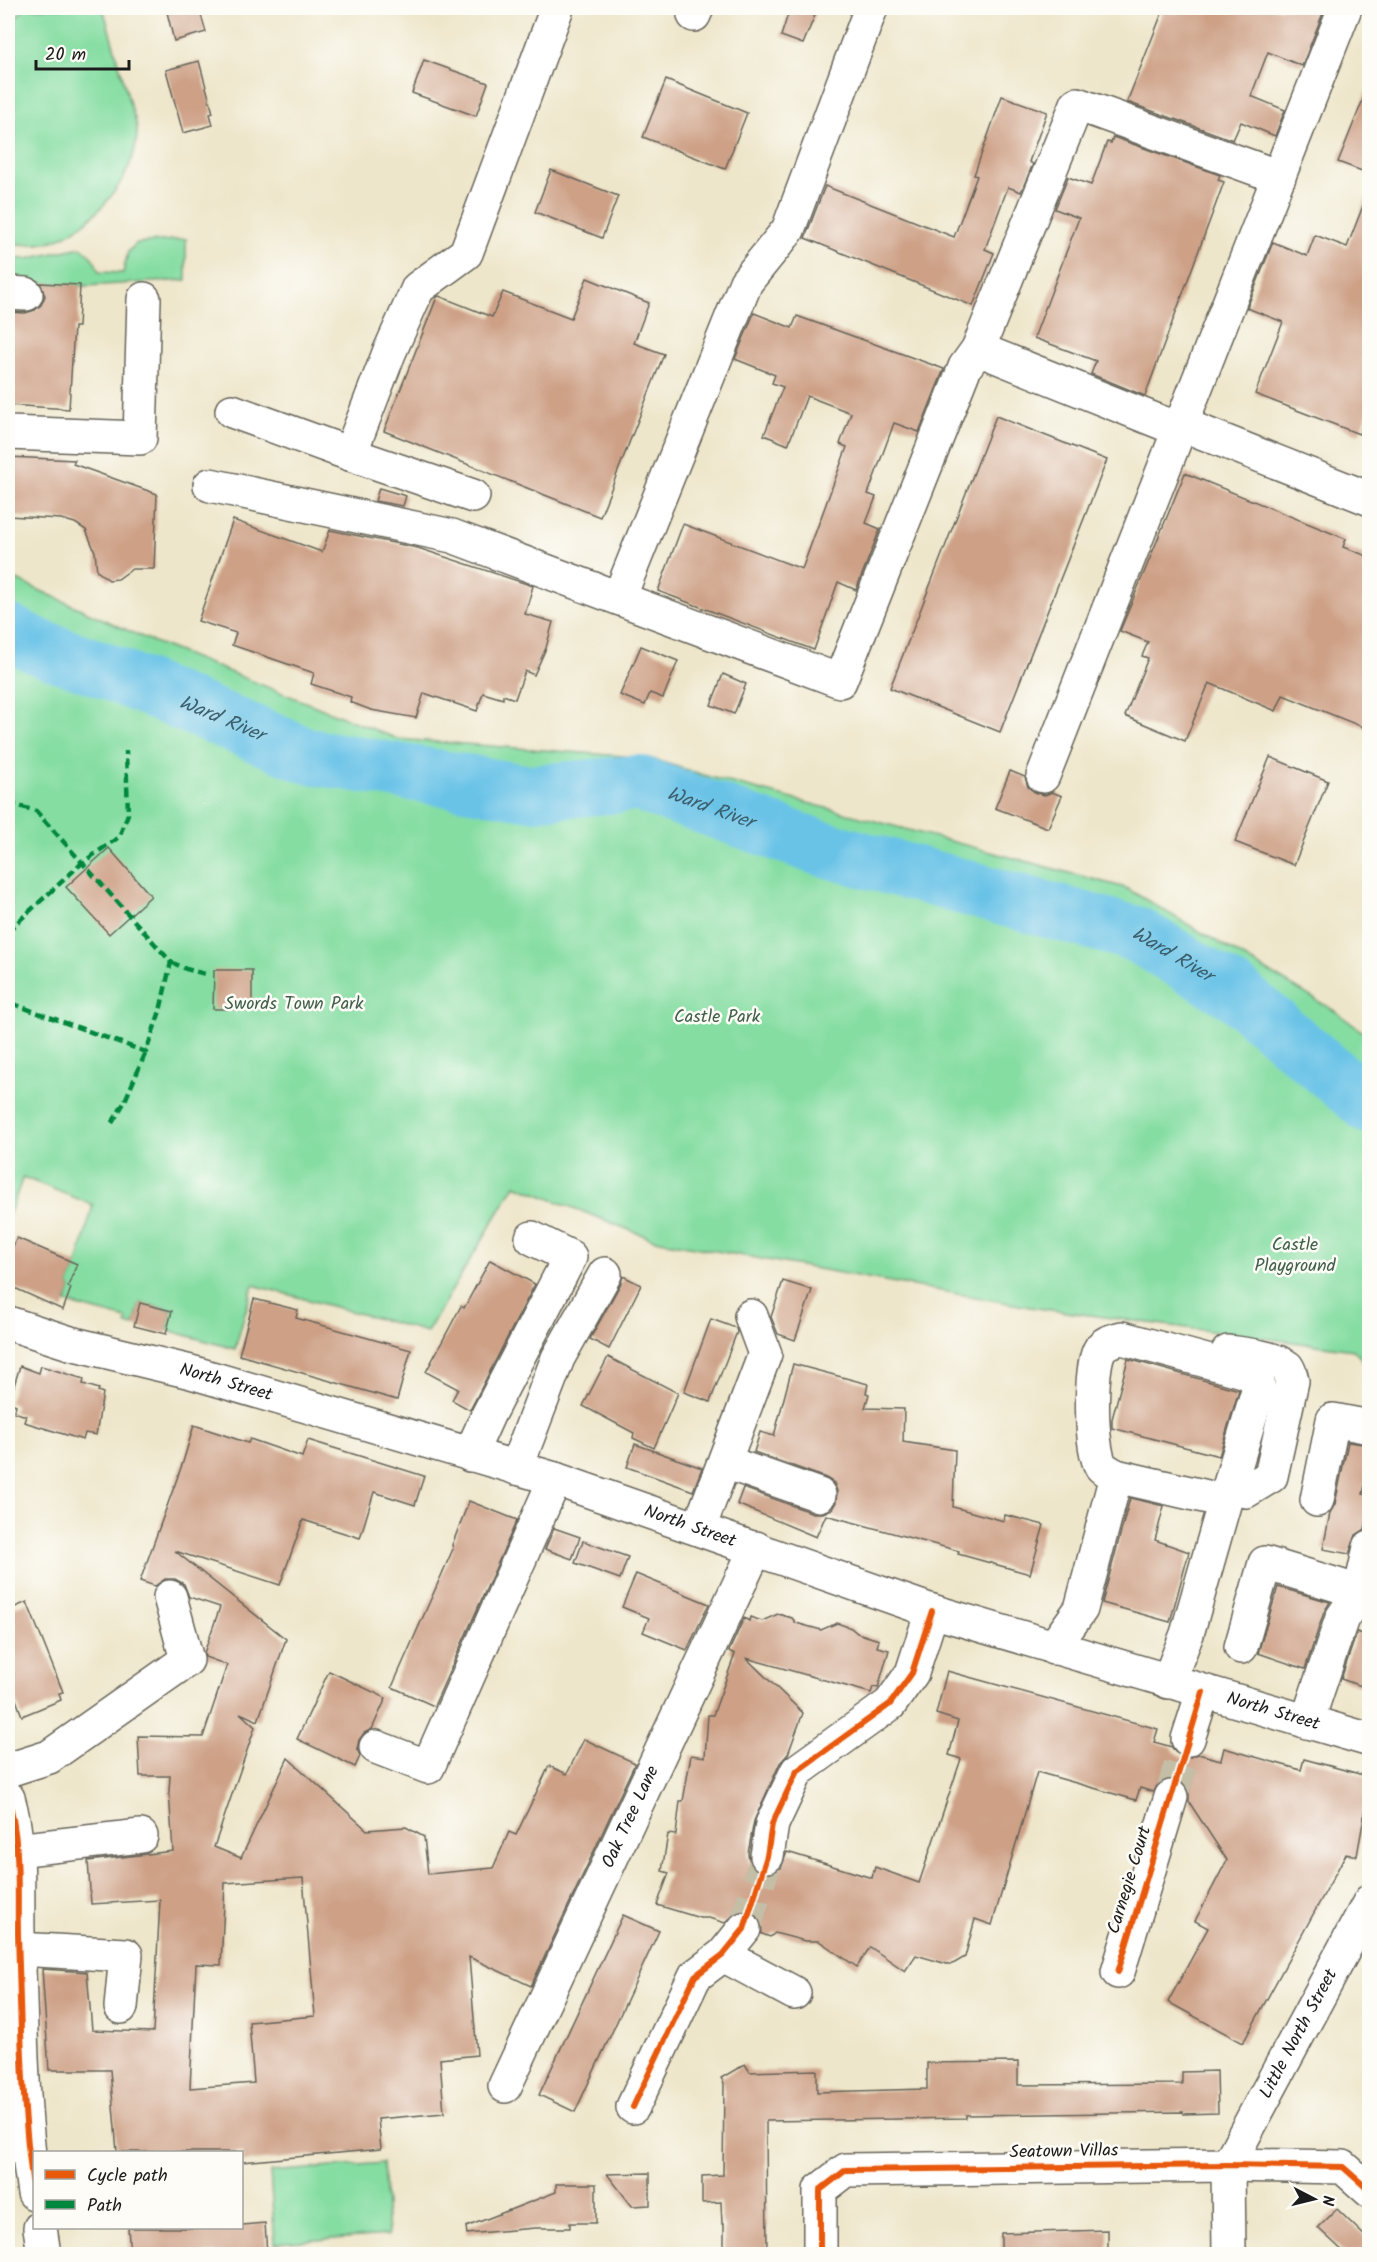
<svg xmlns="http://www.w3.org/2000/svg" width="1377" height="2262" font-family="Kalam,sans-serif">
	<rect width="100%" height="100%" fill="#fdfcf7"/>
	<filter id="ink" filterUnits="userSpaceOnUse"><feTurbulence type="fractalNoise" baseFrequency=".0167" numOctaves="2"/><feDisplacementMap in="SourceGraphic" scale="12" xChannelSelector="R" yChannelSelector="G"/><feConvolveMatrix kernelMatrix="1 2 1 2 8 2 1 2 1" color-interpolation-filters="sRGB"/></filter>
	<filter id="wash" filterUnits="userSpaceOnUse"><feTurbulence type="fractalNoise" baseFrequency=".008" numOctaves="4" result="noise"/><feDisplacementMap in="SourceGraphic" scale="24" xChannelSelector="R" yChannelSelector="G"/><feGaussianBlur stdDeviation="1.35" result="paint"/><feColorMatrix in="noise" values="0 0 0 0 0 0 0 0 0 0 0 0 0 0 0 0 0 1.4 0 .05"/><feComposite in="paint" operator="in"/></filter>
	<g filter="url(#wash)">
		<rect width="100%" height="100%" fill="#eee6ca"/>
		<!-- green -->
		<g fill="#85dda2" stroke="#507c5f" stroke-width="1.5">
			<path d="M 25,8 L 103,8 C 112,39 121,70 129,101 C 132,111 138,123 137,133 C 135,178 92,229 49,242 C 36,246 21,244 8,244 L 8,26 Z"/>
			<path d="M 186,239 L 186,280 L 85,286 L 8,281 L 8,258 L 27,259 L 81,247 C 91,254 96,261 99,272 L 123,273 L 128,252 L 137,243 Z"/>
			<path d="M 8,576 L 149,640 L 398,739 L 649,758 L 710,777 L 1126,888 L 1335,1011 L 1369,1037 L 1369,1369 L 1354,1350 L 1036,1308 L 655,1240 L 515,1185 L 427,1332 L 253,1285 L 235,1349 L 167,1330 L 172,1310 L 140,1303 L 134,1326 L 126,1324 L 127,1319 L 66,1303 L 71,1288 L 68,1286 L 77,1264 L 93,1205 L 23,1177 L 8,1218 Z"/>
			<path d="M 383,2163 L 388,2235 L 275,2243 L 270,2172 Z"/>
		</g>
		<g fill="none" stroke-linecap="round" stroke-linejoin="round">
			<!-- river -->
			<path stroke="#69c3e7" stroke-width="56" id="s1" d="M 8,632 L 41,648 L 104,670 L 308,756 L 531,793 L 638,783 L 817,847 L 1136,934 L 1237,994 L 1370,1106"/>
		</g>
		<g id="blocks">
			<!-- building -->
			<g fill="#cea187" fill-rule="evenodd">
				<path d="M 166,8 L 199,8 L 206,32 L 174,41 Z"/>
				<path d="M 790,8 L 818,8 L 803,44 L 781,36 Z"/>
				<path d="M 1164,8 L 1325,8 L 1302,66 L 1268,52 L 1251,96 L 1285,110 L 1275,136 L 1241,122 L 1233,140 L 1127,102 Z"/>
				<path d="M 424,60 L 488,83 L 476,116 L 412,93 Z"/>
				<path d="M 199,61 L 213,113 L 210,114 L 213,125 L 183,133 L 166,70 Z"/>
				<path d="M 666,80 L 747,113 L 725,169 L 643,137 Z"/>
				<path d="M 1368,87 L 1370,87 L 1370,174 L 1338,162 Z"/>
				<path d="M 1002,96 L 1047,112 L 1029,162 L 1033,164 L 1021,192 L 1008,187 L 985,249 L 994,253 L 973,306 L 805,238 L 825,186 L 954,237 L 977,176 L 974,175 Z"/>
				<path d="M 1113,137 L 1220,175 L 1218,180 L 1224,182 L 1145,396 L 1091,374 L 1096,361 L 1034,338 L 1079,218 L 1055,209 L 1068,177 L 1091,185 L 1107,142 L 1111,143 Z"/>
				<path d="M 551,170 L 618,196 L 602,238 L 535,212 Z"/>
				<path d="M 1368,193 L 1370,408 L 1359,434 L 1255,394 L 1283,322 L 1247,308 L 1273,242 L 1307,256 L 1315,235 L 1347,247 Z"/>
				<path d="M 587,278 L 649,303 L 634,343 L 664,354 L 600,517 L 384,431 L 437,297 L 439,296 L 492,317 L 503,292 L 571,318 Z"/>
				<path d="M 40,283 L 80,285 L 78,327 L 74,327 L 69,409 L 8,405 L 8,312 L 25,313 L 35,310 L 41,305 L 45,296 Z"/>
				<path d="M 754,313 L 792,328 L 797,316 L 944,369 L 919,432 L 894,423 L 868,494 L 876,497 L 866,523 L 880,529 L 856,590 L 838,582 L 814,650 L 658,591 L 683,524 L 802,569 L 847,447 L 840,444 L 851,413 L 807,396 L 788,445 L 764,435 L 783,387 L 772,383 L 775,375 L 735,359 Z"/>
				<path d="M 996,416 L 1107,460 L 1000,732 L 890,688 Z"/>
				<path d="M 8,457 L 75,460 L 73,464 L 157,494 L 154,569 L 132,569 L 118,579 L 109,580 L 97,571 L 95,552 L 86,530 L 75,523 L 61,519 L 8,516 Z"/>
				<path d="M 1185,473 L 1346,539 L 1343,547 L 1370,557 L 1370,730 L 1283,695 L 1276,711 L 1209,683 L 1185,741 L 1125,716 L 1148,658 L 1142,656 L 1148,642 L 1120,631 Z"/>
				<path d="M 379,488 L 406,496 L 403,506 L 375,501 Z"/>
				<path d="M 233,520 L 322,552 L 330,530 L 418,548 L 533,586 L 525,614 L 553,622 L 546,648 L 534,675 L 525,671 L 515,699 L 503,695 L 503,699 L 483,693 L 477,711 L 424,693 L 416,718 L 371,710 L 350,702 L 351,697 L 311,684 L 314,673 L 232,645 L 236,633 L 198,621 Z"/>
				<path d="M 641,646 L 678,661 L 663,698 L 650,693 L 645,705 L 620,695 Z"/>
				<path d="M 723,674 L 746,684 L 734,714 L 711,705 Z"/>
				<path d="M 1270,757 L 1328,781 L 1294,865 L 1235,842 Z"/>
				<path d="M 1010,771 L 1025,777 L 1028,787 L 1036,793 L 1045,795 L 1052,792 L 1062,796 L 1048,828 L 995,808 Z"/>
				<path d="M 109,848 L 151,896 L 109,934 L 66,887 Z"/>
				<path d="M 214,970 L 252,970 L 252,1009 L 213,1009 Z"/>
				<path d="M 17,1238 L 77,1264 L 68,1286 L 71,1288 L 63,1310 L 8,1285 L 8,1257 Z"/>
				<path d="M 490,1260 L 535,1284 L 470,1410 L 452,1400 L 458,1389 L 426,1372 L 461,1306 L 464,1308 Z"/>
				<path d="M 623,1276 L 641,1285 L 609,1349 L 590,1339 L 621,1283 Z"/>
				<path d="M 783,1281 L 812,1290 L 795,1340 L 778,1334 L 771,1317 Z"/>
				<path d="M 254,1299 L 298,1310 L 296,1318 L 411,1350 L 397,1400 L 239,1355 Z"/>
				<path d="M 140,1303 L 172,1311 L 166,1334 L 134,1326 Z"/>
				<path d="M 711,1319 L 736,1328 L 737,1332 L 710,1402 L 684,1392 Z"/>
				<path d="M 608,1357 L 678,1393 L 654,1448 L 633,1438 L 634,1433 L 583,1406 Z"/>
				<path d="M 1128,1359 L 1239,1390 L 1219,1456 L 1112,1428 L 1112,1419 Z"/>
				<path d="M 793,1364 L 868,1384 L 866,1393 L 869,1394 L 865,1408 L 904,1409 L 903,1442 L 955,1450 L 953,1507 L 1004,1521 L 1005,1515 L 1044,1525 L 1030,1574 L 958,1554 L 959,1551 L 826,1515 L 816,1537 L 737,1504 L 743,1488 L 813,1513 L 823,1513 L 832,1509 L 836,1502 L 837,1491 L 834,1483 L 826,1478 L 754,1452 L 760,1432 L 774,1436 Z"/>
				<path d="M 20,1366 L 39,1373 L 41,1366 L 84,1379 L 83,1384 L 99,1389 L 98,1391 L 103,1393 L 96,1435 L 85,1433 L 83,1440 L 24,1422 L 26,1416 L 14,1412 L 16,1405 L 9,1402 Z"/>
				<path d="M 194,1425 L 248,1443 L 250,1439 L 302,1457 L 308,1440 L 424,1476 L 415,1505 L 374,1492 L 360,1538 L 303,1520 L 280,1585 L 175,1551 L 286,1639 L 258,1721 L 240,1713 L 255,1727 L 214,1847 L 241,1858 L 288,1758 L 367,1830 L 406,1827 L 424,1837 L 428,1874 L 493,1868 L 509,1832 L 516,1835 L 549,1766 L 567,1774 L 584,1739 L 635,1763 L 531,1986 L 469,1957 L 477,2055 L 440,2059 L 444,2113 L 378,2119 L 381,2149 L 242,2162 L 242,2152 L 117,2152 L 110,2070 L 49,2070 L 42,1969 L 87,1972 L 92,2030 L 153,2032 L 160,1900 L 91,1904 L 88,1861 L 173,1851 L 169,1791 L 170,1776 L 140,1776 L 138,1736 L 203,1737 L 227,1665 L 205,1657 L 204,1653 L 220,1607 L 189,1597 L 184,1584 L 175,1579 L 165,1579 L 155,1586 L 140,1581 L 183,1462 ZM 303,1878 L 315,2016 L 249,2022 L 254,2083 L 190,2088 L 196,1964 L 221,1965 L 225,1883 Z"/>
				<path d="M 1348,1442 L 1370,1445 L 1370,1463 L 1363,1494 L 1370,1495 L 1370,1504 L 1365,1529 L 1356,1535 L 1349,1554 L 1323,1549 L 1330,1513 L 1335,1504 Z"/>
				<path d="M 635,1444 L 702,1468 L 693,1491 L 627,1467 Z"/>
				<path d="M 1130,1498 L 1164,1506 L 1155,1540 L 1189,1552 L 1170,1622 L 1102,1603 Z"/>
				<path d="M 469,1501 L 517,1520 L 434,1706 L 392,1687 L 453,1549 L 452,1545 Z"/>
				<path d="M 554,1528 L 580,1537 L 572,1559 L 545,1549 Z"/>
				<path d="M 583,1541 L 628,1557 L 620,1579 L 575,1563 Z"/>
				<path d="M 636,1574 L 709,1604 L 687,1650 L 643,1632 L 649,1618 L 622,1607 Z"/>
				<path d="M 1278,1587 L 1330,1602 L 1324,1612 L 1305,1669 L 1258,1653 Z"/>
				<path d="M 27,1602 L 63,1692 L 59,1693 L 61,1700 L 22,1716 L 8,1678 L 8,1610 Z"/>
				<path d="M 778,1614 L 792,1618 L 796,1623 L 821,1630 L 837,1623 L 851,1628 L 857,1633 L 879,1640 L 877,1647 L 889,1650 L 878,1688 L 873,1687 L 871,1693 L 746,1658 L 803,1713 L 788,1754 L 780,1763 L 754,1821 L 748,1853 L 749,1862 L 755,1870 L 764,1874 L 773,1874 L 781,1868 L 787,1852 L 872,1878 L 875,1867 L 919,1883 L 961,1759 L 949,1755 L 958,1721 L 936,1714 L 947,1671 L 1158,1729 L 1154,1742 L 1172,1747 L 1175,1752 L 1183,1757 L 1191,1757 L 1198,1754 L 1221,1760 L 1224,1748 L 1301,1770 L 1304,1759 L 1363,1775 L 1370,1786 L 1370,1798 L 1367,1800 L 1357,1856 L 1346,1854 L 1243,2043 L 1168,2002 L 1208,1928 L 1195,1921 L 1227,1860 L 1189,1802 L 1189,1793 L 1185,1785 L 1176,1779 L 1167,1779 L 1159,1783 L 1153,1792 L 1140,1788 L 1136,1800 L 1037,1772 L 992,1925 L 975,1919 L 965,1957 L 953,1964 L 947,1964 L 916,1955 L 905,1971 L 870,1947 L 857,1967 L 819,1941 L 805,1941 L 775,1933 L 770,1937 L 762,1934 L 761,1922 L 755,1914 L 747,1911 L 737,1912 L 725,1923 L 709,1918 L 700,1918 L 657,1905 L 669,1873 L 662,1871 L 668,1834 L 676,1835 L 680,1801 L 683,1801 L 691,1755 L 705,1757 L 708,1715 L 713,1715 L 735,1654 L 729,1651 L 744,1618 L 749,1621 L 750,1617 L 762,1621 Z"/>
				<path d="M 1357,1632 L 1370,1637 L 1370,1689 L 1341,1679 Z"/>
				<path d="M 329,1671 L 386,1698 L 372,1729 L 364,1733 L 359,1740 L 357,1749 L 360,1756 L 355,1767 L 297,1739 Z"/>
				<path d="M 623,1915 L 659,1931 L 575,2112 L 539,2095 Z"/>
				<path d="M 1018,2062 L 1018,2085 L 1182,2084 L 1182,2072 L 1217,2071 L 1218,2113 L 1183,2114 L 1183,2112 L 966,2115 L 966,2118 L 766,2121 L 767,2254 L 724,2254 L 724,2224 L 722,2224 L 721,2202 L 702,2203 L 702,2176 L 723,2175 L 724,2083 L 721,2078 L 745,2064 L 750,2072 L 817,2070 L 817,2092 L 927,2089 L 927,2063 Z"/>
				<path d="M 650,2173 L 650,2205 L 632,2206 L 607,2174 Z"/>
				<path d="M 556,2184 L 596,2184 L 596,2223 L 570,2223 L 570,2228 L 535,2228 L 467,2234 L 466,2227 L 556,2192 Z"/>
				<path d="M 1337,2209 L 1370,2241 L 1370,2254 L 1346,2254 L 1318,2228 Z"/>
				<path d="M 265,2223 L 267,2254 L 130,2254 L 128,2228 L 242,2228 L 242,2225 Z"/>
				<path d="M 1108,2230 L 1108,2254 L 1001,2254 L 1001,2233 Z"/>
			</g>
		</g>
	</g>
	<g filter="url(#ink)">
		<use href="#blocks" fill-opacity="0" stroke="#666359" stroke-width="1.5"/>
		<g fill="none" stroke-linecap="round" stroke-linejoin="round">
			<!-- minor-tunnel -->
			<g stroke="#c4bea7" stroke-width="33" stroke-dasharray="33 16" stroke-linecap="butt">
				<path d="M 1171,1797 L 1188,1739"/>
				<path d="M 744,1929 L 767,1856"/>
			</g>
			<!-- minor casing -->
			<g stroke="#666359" stroke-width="36">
				<g id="minor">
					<path d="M 694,15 L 697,8"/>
					<path d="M 8,293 L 26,294"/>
					<path d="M 978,349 L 1077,104 L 1279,177"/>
					<path d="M 232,411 L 350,454 L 389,353 L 418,288 L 466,253 L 557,8"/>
					<path d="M 8,433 L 140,438 L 144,299"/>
					<path d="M 350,454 L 473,496"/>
					<path d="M 210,485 L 452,536 L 840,681 L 965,367 L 978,349 L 1165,424 L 1181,424 L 1370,499"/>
					<path d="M 619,598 L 746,282 L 788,230 L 871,8"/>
					<path d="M 1043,776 L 1345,8"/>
					<path d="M 1228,1352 C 1244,1354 1275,1357 1287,1367 C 1290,1371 1291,1376 1292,1381 L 1271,1476 L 1246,1491"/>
					<path d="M 470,1455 L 488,1415 L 570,1257 L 532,1238"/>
					<path d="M 725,1462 L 819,1495"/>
					<path d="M 516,1468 L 558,1358 L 605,1274"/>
					<path d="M 1116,1476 C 1111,1473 1104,1470 1101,1466 C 1090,1447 1090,1370 1099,1351 C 1103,1342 1114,1340 1122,1338 L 1243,1371 L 1258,1378 L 1258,1390 L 1225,1501"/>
					<path d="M 1317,1500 L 1333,1420 L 1370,1427"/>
					<path d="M 699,1528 L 765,1354 L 751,1316"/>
					<path d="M 1241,1647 L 1265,1563 L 1360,1592"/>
					<path d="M 1053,1648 L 1081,1609 L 1116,1476 L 1225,1501 L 1187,1634 L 1168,1682"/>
					<path d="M 1307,1722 L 1342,1618 L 1360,1592 L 1370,1547"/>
					<path d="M 1188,1739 L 1203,1692"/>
					<path d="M 376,1747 L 428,1767 L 555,1479"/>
					<path d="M 8,1770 L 49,1757 L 187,1660 L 170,1597"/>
					<path d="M 8,1798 C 21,1842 17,1889 18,1934 C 21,2021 21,2107 34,2193"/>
					<path d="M 16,1850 L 141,1836"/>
					<path d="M 767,1856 L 772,1824 L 797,1771 L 890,1704 L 912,1673 L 932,1611"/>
					<path d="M 18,1949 L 126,1955 L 121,2007"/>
					<path d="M 723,1955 L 794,1993"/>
					<path d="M 1118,1972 L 1171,1797"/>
					<path id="s2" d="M 505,2086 L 756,1548"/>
					<path d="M 633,2107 L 695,1976 L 723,1955 L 744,1929"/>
					<path d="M 40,2228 L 44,2254"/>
					<path d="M 820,2254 L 820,2190 L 846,2170 L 1228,2165 L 1343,2167 L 1370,2191"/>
					<path id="s3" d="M 1229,2254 L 1228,2165 L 1370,1901"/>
				</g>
			</g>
			<!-- major casing -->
			<g stroke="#666359" stroke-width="36">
				<g id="major">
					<path id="s4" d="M 8,1323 L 70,1343 L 191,1372 L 555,1479 L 932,1611 L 1370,1740"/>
				</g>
			</g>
			<!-- minor -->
			<use href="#minor" stroke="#fff" stroke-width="33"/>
			<!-- major -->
			<use href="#major" stroke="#fff" stroke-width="33"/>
			<!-- quiet -->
			<g stroke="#00873e" stroke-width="4.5" stroke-dasharray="9 4.5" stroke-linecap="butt">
				<path d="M 8,803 L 36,811 L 171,962 L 160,1011 L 146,1052 L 8,1002"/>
				<path d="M 8,931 L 82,863 L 119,837 L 128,814 L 126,751"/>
				<path d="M 171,962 L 186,969 L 209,975"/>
				<path d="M 112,1123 L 124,1103 L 146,1052"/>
			</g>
			<!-- cycleway casing -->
			<g stroke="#fdfcf7" stroke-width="10">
				<g id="cycleway">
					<path d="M 8,1798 C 21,1842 17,1889 18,1934 C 21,2021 21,2107 34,2193"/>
					<path d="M 1118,1972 L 1203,1692"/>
					<path d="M 633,2107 L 695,1976 L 723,1955 L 744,1929 L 767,1856 L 772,1824 L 797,1771 L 890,1704 L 912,1673 L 932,1611"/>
					<path d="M 820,2254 L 820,2190 L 846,2170 L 1228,2165 L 1343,2167 L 1370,2191"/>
				</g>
			</g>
			<!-- cycleway -->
			<use href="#cycleway" stroke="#e8590c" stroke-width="6"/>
		</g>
	</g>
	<g text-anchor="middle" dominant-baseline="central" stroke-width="5" stroke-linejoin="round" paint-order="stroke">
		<!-- park labels -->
		<g font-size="18" fill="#41604b" stroke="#fdfcf7">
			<text x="294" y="1004">Swords Town Park</text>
			<text x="717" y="1017">Castle Park</text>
			<text x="1295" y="1245">Castle<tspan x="1295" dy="21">Playground</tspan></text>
		</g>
		<!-- street labels -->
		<g font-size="18" fill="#1c1c1c" stroke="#fdfcf7">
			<text stroke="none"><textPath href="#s4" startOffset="226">North Street</textPath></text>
			<text stroke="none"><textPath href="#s4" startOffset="712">North Street</textPath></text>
			<text stroke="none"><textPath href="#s4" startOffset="1324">North Street</textPath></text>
			<text stroke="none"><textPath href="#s2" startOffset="297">Oak Tree Lane</textPath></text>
			<text transform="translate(1130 1880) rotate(-73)">Carnegie Court</text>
			<text stroke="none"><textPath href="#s3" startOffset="238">Little North Street</textPath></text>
			<text transform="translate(1064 2152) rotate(-1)">Seatown Villas</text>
		</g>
		<!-- water labels -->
		<g font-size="20" font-style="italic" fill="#3b5f6d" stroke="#fdfcf7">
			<text stroke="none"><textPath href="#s1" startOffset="231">Ward River</textPath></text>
			<text stroke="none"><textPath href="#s1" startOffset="735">Ward River</textPath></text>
			<text stroke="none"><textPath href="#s1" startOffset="1221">Ward River</textPath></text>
		</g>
	</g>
	<!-- margin -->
	<rect width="1377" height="2262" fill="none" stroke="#fdfcf7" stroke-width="30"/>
	<!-- legend -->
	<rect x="33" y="2151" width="210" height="78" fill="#fdfcf7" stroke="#a3a29f" stroke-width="1.5"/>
	<rect x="45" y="2170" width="30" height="9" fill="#e8590c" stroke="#a3a29f" stroke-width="1.5"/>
	<text x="87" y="2181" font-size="18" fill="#1c1c1c">Cycle path</text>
	<rect x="45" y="2200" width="30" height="9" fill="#00873e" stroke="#a3a29f" stroke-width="1.5"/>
	<text x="87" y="2211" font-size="18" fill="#1c1c1c">Path</text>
	<!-- north arrow -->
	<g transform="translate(1314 2199) rotate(97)" stroke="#fdfcf7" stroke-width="4.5" paint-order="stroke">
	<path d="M0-4.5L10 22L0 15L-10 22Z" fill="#1c1c1c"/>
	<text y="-9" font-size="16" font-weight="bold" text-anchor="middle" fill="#1c1c1c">N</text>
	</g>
	<!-- scale -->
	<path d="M36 60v9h93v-9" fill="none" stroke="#1c1c1c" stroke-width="3"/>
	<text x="45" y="60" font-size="18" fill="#1c1c1c" stroke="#fdfcf7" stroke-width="4.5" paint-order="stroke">20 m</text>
</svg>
